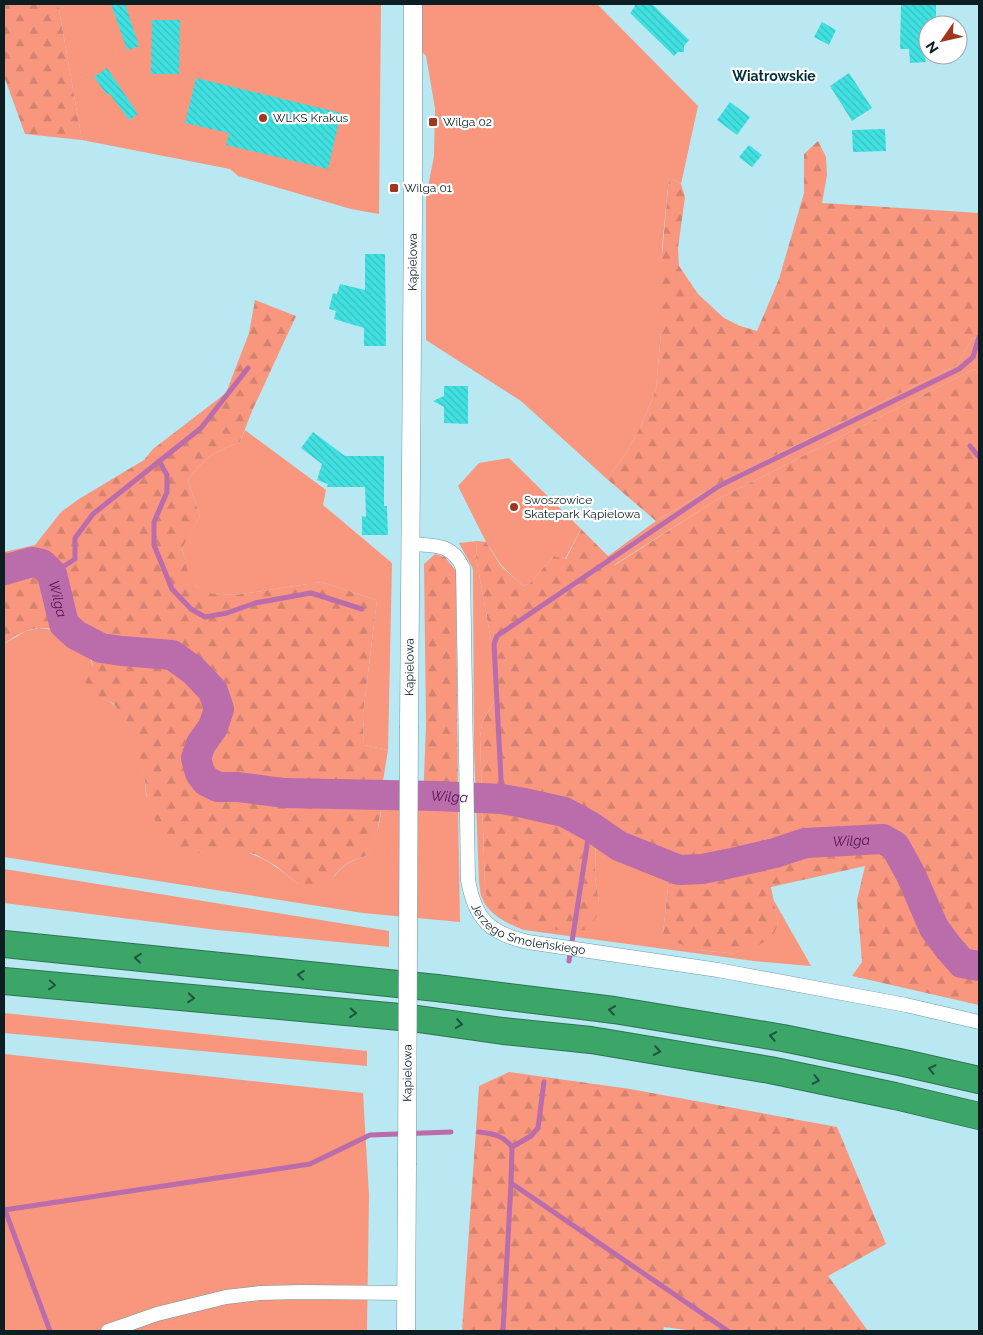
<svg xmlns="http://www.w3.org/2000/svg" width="983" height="1335" font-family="Raleway,sans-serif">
	<defs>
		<pattern id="forest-firs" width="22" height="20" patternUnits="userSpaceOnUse" patternTransform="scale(1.25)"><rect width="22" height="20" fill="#f9967e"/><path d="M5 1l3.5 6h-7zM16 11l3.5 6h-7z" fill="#d4816d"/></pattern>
		<pattern id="building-back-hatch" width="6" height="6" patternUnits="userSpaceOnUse" patternTransform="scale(1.25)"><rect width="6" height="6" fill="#41e1e1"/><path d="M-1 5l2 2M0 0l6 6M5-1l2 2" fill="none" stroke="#38c1c1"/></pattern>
	</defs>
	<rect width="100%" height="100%" fill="#b9e8f3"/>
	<!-- grass -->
	<g fill="#f9967e">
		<path d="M 58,4 L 381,4 L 379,214 L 351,209 L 238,176 L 230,169 L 82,140 Z"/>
		<path d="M 422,4 L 597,4 L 698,106 L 681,184 L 669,177 L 662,247 L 661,333 L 656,389 L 642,424 L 626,453 L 607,479 L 521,401 L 426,340 L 426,197 L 434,156 L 435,108 L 426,56 L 422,52 Z"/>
		<path d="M 979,335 L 979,373 L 974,369 L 718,499 L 614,565 L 608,556 L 656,521 L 716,485 L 957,365 L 972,339 Z"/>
		<path d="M 245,430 L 326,490 L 323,505 L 392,563 L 388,750 L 364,745 L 363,714 L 377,600 L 321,582 L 235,595 L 206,593 L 196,586 L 188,575 L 182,547 L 200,516 L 188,481 C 202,458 216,451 240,442 Z"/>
		<path d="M 509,458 L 581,529 L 565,559 L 554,556 L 530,583 L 523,586 L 502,566 L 486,542 L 458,486 L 479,463 Z"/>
		<path d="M 477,541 L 476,557 L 494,657 L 495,699 L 482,723 L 480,738 L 485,887 L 488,898 L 599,903 L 595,876 L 596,838 L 669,877 L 663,934 L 699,950 L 737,954 L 778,924 L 773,899 L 811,966 L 754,961 L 524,930 C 508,924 489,915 482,898 C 480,894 480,887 479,882 L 474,748 L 473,569 L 459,543 Z"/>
		<path d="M 39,628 C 91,634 90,653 100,698 C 105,700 110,701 114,705 C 136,725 145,768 146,796 L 199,853 C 246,845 263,855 298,884 L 334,877 C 344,864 351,861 366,856 C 378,838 380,820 383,799 L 458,804 L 460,922 L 363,913 L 4,857 L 4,644 L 26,631 Z"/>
		<path d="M 4,869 L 389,931 L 389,947 L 217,930 L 4,903 Z"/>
		<path d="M 4,1013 L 367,1051 L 367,1066 L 4,1033 Z"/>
		<path d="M 4,1054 L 363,1093 L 369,1195 L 367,1331 L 4,1331 Z"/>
	</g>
	<!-- forest -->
	<g fill="url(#forest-firs)">
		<path d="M 4,4 L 58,4 L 82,140 L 25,134 L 4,76 Z"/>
		<path d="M 818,141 L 826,157 L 827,175 L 822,203 L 979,213 L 979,335 L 972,339 L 957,365 L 716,485 L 656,521 L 607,479 L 626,453 L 642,424 L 656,389 L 661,333 L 661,265 L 669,177 L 681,184 L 685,197 L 678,248 L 679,266 L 698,294 L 724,318 L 740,326 L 757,331 L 779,279 L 804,193 L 804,154 Z"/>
		<path d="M 255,300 L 296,316 L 252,411 L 240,442 C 216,451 202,458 188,481 L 200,516 L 182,548 L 189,575 L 196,586 L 207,593 L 235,595 L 321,582 L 377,600 L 363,714 L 364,745 L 388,750 L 382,787 L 383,799 L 377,833 L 373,845 L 366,856 C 341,863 341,870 324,887 L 311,890 L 298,884 L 276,866 L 255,854 L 228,851 L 199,853 L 184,852 L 172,846 L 148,810 L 145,781 L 139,753 L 129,725 L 113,703 L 100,698 L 88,689 L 83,676 L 93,667 C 92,662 91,656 88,652 C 78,637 58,627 40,628 C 27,628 14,637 4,644 L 4,552 L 35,545 L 61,512 L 79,499 L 144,460 L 153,449 L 226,393 L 249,333 Z"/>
		<path d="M 974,369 L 979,373 L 979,1005 L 852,976 L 862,962 L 857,900 L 865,866 L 771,887 L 778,924 L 773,936 L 750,951 L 737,954 L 699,950 L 671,941 L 663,934 L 669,877 L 596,838 L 595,876 L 599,903 L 597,916 L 588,930 C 557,932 507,928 488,898 C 486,895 486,891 485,887 L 480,738 L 482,723 L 495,699 L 494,657 L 476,557 L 477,541 L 486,542 L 501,566 L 523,586 L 530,583 L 554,556 L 566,559 L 581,529 L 608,556 L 615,565 L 718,499 Z"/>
		<path d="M 435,554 L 445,557 L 456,571 L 458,804 L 423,802 L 426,726 L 424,564 Z"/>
		<path d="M 509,1072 L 630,1089 L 837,1127 L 886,1244 L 828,1276 L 868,1331 L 694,1331 L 664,1327 L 663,1331 L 462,1331 L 479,1086 Z"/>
	</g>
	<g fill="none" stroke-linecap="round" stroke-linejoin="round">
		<!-- stream -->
		<g stroke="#ba6cab" stroke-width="5">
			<path d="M 970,446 L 979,457"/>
			<path d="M 159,461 L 167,475 L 167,492 L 154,522 L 154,545 L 172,589 L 191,609 L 205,617 L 227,613 L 255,603 L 311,593 L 362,609"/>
			<path d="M 52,574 L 75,559 L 75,538 L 93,514 L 201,428 L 248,368"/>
			<path d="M 502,799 L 494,644 L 497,636 L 719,486 L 959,369 L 973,357 L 979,337"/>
			<path d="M 569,961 L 590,826"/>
			<path d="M 479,1132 C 494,1134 502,1135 512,1147 L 511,1183 L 728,1331"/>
			<path d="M 512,1147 L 531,1136 L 538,1128 L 544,1082"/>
			<path d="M 4,1210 L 310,1164 L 370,1135 L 451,1132"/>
			<path d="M 5,1210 L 50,1331"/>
			<path d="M 503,1331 L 511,1183"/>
		</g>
		<!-- river -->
		<path stroke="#ba6cab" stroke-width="30" id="s1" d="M 4,570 L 32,562 L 42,564 L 52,574 L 64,624 L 76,635 L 101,648 L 122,651 L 172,655 L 193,670 L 213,691 L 219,709 L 213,727 L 201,744 L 196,758 L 200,773 L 206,781 L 218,787 L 238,787 L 284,793 L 438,796 L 502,799 L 524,803 L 564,812 L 590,826 L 619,846 L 679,870 L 702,869 L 727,864 L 775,853 L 805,843 L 883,839 L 895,846 L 911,875 L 934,928 L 948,947 L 962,963 L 979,966"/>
	</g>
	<!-- building -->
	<g fill="url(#building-back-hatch)">
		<path d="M 111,4 L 125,4 L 139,46 L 127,50 Z"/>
		<path d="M 635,4 L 652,4 L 689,40 L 684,46 L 684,52 L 678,52 L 674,56 L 630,13 L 634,8 Z"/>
		<path d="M 901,4 L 936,4 L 936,21 L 928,21 L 928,49 L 924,49 L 926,62 L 910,63 L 909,49 L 900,49 Z"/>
		<path d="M 152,20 L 180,20 L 179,74 L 151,74 Z"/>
		<path d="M 822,22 L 836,30 L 829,45 L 814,37 Z"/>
		<path d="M 107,68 L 138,114 L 129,120 L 109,93 L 107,95 L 94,77 Z"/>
		<path d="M 849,73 L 872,108 L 852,121 L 830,86 Z"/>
		<path d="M 196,78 L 341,113 L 328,169 L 226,145 L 229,133 L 185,123 Z"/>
		<path d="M 730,102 L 750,117 L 737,135 L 717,120 Z"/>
		<path d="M 885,129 L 886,151 L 853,152 L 852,130 Z"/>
		<path d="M 749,145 L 762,155 L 752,167 L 739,157 Z"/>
		<path d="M 365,254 L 385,254 L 386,346 L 364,346 L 364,328 L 334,319 L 336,311 L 329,309 L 333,293 L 337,294 L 340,284 L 365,290 Z"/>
		<path d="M 444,386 L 468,386 L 468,424 L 444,423 L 444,407 L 433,401 L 444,396 Z"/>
		<path d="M 313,432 L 345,456 L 384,456 L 384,506 L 387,506 L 388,535 L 362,535 L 362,516 L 366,517 L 365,487 L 327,487 L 328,484 L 317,480 L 322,464 L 301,448 Z"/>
	</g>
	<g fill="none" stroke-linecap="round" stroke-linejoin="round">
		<!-- minor casing -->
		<g stroke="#6e9aa5" stroke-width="15">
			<g id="minor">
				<path id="s2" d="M 411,544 C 435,546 452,543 463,568 L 468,880 C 475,919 489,933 528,942 L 718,970 L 906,1005 L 979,1022"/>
				<path d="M 108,1331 L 157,1314 L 226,1297 L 260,1293 L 301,1292 L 407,1293"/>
			</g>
		</g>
		<!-- tertiary casing -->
		<g stroke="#6e9aa5" stroke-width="19">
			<g id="tertiary">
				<path id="s3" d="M 409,726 L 413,213 L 413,4"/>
				<path d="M 406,1331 L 407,1165"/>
			</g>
		</g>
		<!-- motorway casing -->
		<g stroke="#2b7650" stroke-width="28">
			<g id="motorway">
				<path d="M 4,944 L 437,988 L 614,1010 L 783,1038 L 904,1063 L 979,1080"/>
				<path d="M 4,981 L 411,1018 L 503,1031 L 591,1040 L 770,1070 L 895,1096 L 979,1116"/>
			</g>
		</g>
		<!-- minor -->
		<use href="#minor" stroke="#fff" stroke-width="14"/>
		<!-- tertiary -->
		<use href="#tertiary" stroke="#fff" stroke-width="18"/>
		<!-- motorway -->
		<use href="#motorway" stroke="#3ca568" stroke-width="26"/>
		<!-- tertiary-bridge casing -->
		<g stroke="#6e9aa5" stroke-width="19" stroke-linecap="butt">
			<g id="tertiary-bridge">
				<path id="s4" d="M 407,1165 L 409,726"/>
			</g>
		</g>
		<!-- tertiary-bridge -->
		<use href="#tertiary-bridge" stroke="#fff" stroke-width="18"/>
	</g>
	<!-- one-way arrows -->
	<defs><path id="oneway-chevron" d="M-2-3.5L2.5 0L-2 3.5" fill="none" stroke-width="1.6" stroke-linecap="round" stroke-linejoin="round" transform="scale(1.25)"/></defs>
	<g stroke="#1f543e">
		<use href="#oneway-chevron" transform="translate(138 958) rotate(-174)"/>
		<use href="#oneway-chevron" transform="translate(301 975) rotate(-174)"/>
		<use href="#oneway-chevron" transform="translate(52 985) rotate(5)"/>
		<use href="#oneway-chevron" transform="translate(191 998) rotate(5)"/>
		<use href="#oneway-chevron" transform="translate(612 1010) rotate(-172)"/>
		<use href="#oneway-chevron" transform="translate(353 1013) rotate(5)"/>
		<use href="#oneway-chevron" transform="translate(459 1024) rotate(8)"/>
		<use href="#oneway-chevron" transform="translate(773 1036) rotate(-170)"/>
		<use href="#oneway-chevron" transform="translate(657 1051) rotate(10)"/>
		<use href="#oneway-chevron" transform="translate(932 1069) rotate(-167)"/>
		<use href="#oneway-chevron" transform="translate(816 1080) rotate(12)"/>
	</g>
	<!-- markers -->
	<g fill="#9f361d" stroke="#fff" stroke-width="2">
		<circle cx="263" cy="118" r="5"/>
		<rect x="428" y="117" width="10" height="10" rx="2.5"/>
		<rect x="389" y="183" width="10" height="10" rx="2.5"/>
		<circle cx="514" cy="507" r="5"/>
	</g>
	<g text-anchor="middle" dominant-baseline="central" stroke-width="4.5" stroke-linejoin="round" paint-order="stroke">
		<!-- poi labels -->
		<g font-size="12" fill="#0c1e22" stroke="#fff" text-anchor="start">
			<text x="273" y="118">WLKS Krakus</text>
			<text x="443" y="122">Wilga 02</text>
			<text x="404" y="188">Wilga 01</text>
			<text x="524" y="500">Swoszowice<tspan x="524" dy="14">Skatepark Kąpielowa</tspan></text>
		</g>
		<!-- street labels -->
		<g font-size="12" fill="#0c1e22" stroke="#fff">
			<text stroke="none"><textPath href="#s3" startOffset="464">Kąpielowa</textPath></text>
			<text stroke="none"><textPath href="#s3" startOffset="59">Kąpielowa</textPath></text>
			<text stroke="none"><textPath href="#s2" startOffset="462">Jerzego Smoleńskiego</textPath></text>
			<text stroke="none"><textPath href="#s4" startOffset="92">Kąpielowa</textPath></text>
		</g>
		<!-- neighbourhood labels -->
		<g font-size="14" font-weight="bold" fill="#002f38" stroke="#fff">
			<text x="774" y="76">Wiatrowskie</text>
		</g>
		<!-- water labels -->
		<g font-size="14" font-style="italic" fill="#58104e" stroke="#fff">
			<text stroke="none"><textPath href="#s1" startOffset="79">Wilga</textPath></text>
			<text stroke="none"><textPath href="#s1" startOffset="620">Wilga</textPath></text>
			<text stroke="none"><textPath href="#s1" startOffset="1041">Wilga</textPath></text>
		</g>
	</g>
	<!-- border -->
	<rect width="983" height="1335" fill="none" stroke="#0c1e22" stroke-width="10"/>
	<!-- north arrow -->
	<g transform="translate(943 40) rotate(236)"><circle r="24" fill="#ffffff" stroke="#9ea5a7"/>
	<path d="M0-4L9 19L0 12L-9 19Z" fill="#9f361d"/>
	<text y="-8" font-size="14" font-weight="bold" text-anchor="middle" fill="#0c1e22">N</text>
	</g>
</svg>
